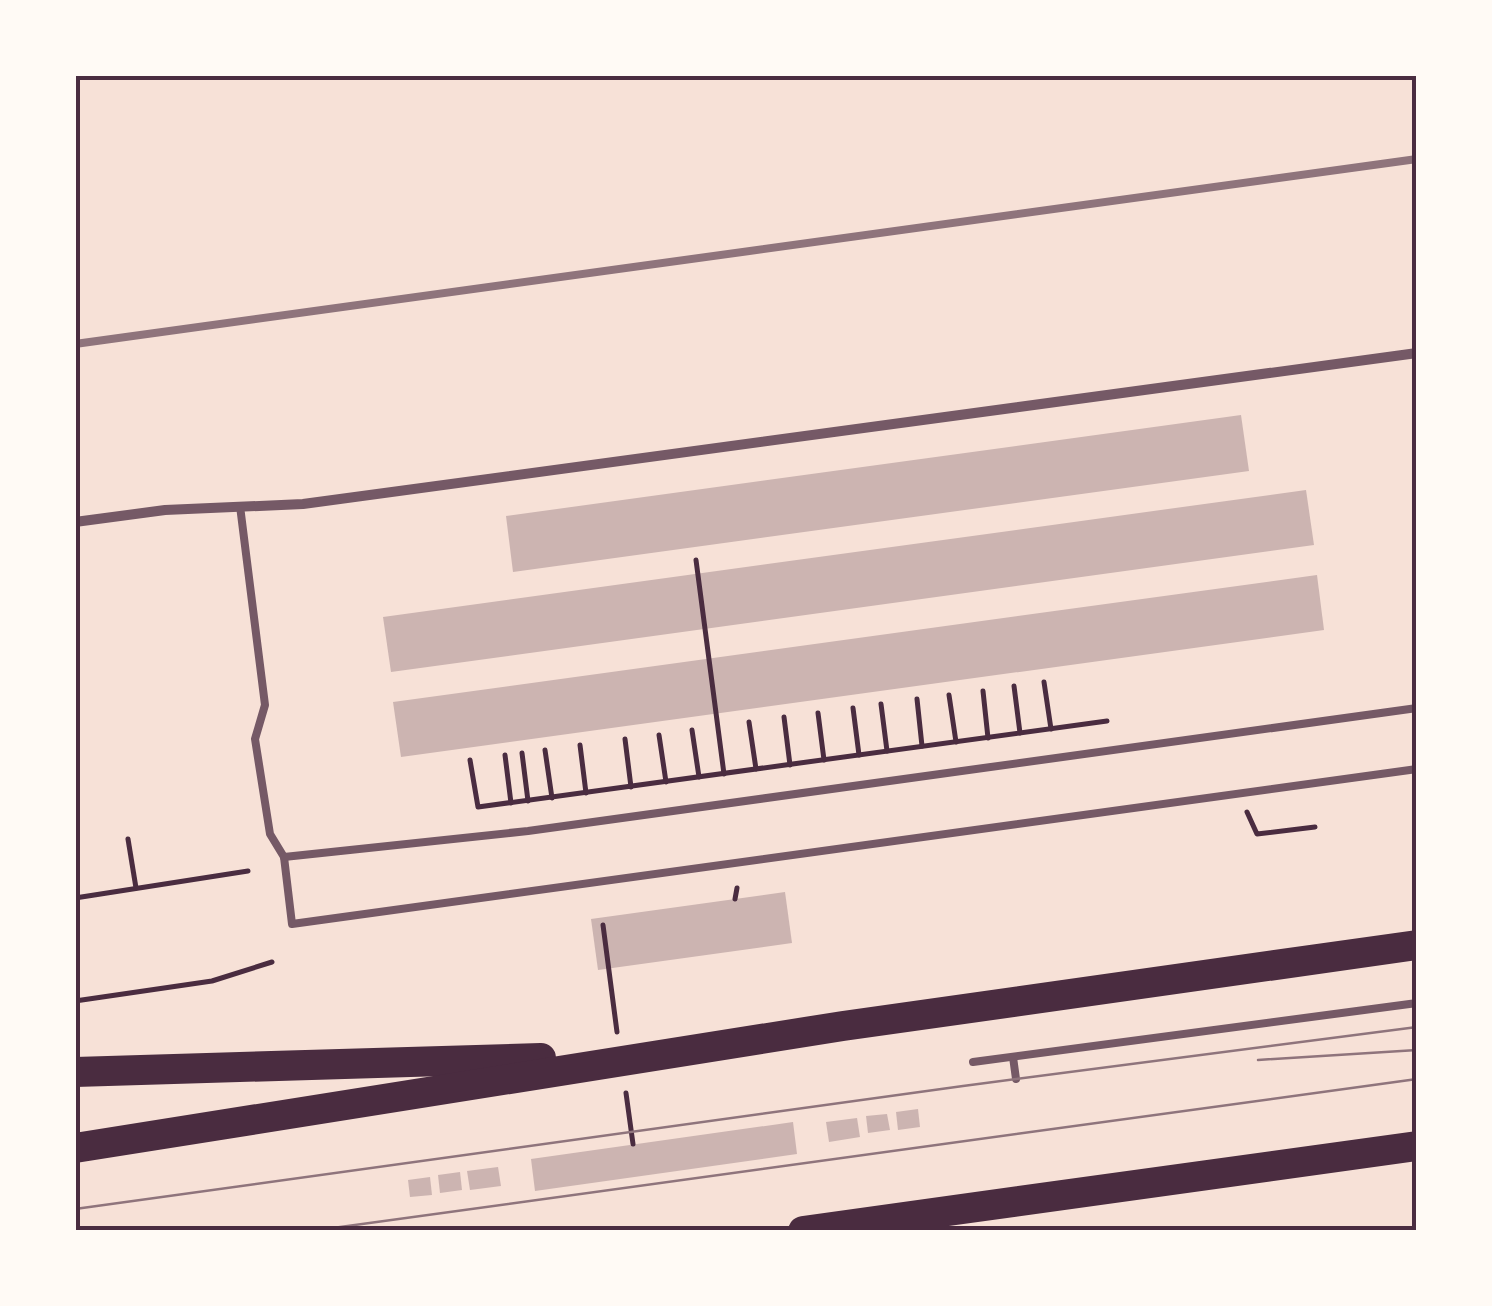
<svg xmlns="http://www.w3.org/2000/svg" width="1492" height="1306" font-family="Signika,sans-serif">
	<rect width="100%" height="100%" fill="#f7e1d7"/>
	<!-- building -->
	<g fill="#ccb4b1">
		<path d="M 1241,415 L 1249,471 L 513,572 L 506,516 Z"/>
		<path d="M 1306,490 L 1314,545 L 391,672 L 383,617 Z"/>
		<path d="M 1317,575 L 1324,630 L 401,757 L 393,702 Z"/>
		<path d="M 785,892 L 792,943 L 598,970 L 591,919 Z"/>
		<path d="M 918,1109 L 920,1127 L 898,1130 L 896,1112 Z"/>
		<path d="M 887,1114 L 890,1130 L 868,1133 L 866,1116 Z"/>
		<path d="M 857,1118 L 860,1137 L 829,1142 L 826,1122 Z"/>
		<path d="M 793,1122 L 797,1154 L 535,1191 L 531,1159 Z"/>
		<path d="M 498,1167 L 501,1186 L 470,1190 L 467,1171 Z"/>
		<path d="M 460,1172 L 462,1190 L 440,1193 L 438,1175 Z"/>
		<path d="M 430,1177 L 432,1195 L 410,1197 L 408,1180 Z"/>
	</g>
	<g fill="none" stroke-linecap="round" stroke-linejoin="round">
		<!-- path -->
		<g stroke="#4a2c40" stroke-width="5">
			<path d="M 696,560 L 724,774"/>
			<path d="M 1044,682 L 1051,729"/>
			<path d="M 1014,686 L 1020,733"/>
			<path d="M 983,691 L 988,738"/>
			<path d="M 949,695 L 956,742"/>
			<path d="M 917,699 L 922,746"/>
			<path d="M 881,704 L 887,751"/>
			<path d="M 853,708 L 859,755"/>
			<path d="M 818,713 L 824,760"/>
			<path d="M 784,717 L 790,765"/>
			<path d="M 749,722 L 756,769"/>
			<path d="M 692,730 L 699,777"/>
			<path d="M 659,735 L 666,782"/>
			<path d="M 625,739 L 631,787"/>
			<path d="M 580,745 L 586,793"/>
			<path d="M 545,750 L 552,798"/>
			<path d="M 522,753 L 528,801"/>
			<path d="M 505,755 L 511,803"/>
			<path d="M 470,760 L 478,807 L 1107,721"/>
			<path d="M 1247,812 L 1257,834 L 1315,827"/>
			<path d="M 128,839 L 136,888"/>
			<path d="M 75,898 L 248,871"/>
			<path d="M 735,899 L 737,888"/>
			<path d="M 603,925 L 617,1032"/>
			<path d="M 75,1001 L 212,981 L 272,962"/>
			<path d="M 626,1093 L 633,1144"/>
		</g>
		<!-- service -->
		<g stroke="#755966" stroke-width="8">
			<path d="M 240,506 L 265,705 L 255,739 L 270,834 L 284,857 L 292,924 L 1417,769"/>
			<path d="M 284,857 L 528,831 L 1417,708"/>
			<path d="M 1013,1057 L 1016,1079"/>
			<path d="M 973,1062 L 1417,1003"/>
		</g>
		<!-- minor -->
		<path stroke="#755966" stroke-width="10" d="M 75,522 L 165,510 L 303,504 L 1417,353"/>
		<!-- motorway -->
		<g stroke="#4a2c40" stroke-width="30">
			<path d="M 75,1072 L 541,1058"/>
			<path d="M 75,1148 L 843,1026 L 1417,945"/>
			<path d="M 803,1231 L 1417,1146"/>
		</g>
		<!-- tram -->
		<g stroke="#8f747c" stroke-width="2.5">
			<path d="M 1258,1060 L 1417,1050"/>
			<path d="M 75,1209 L 963,1086 L 1417,1027"/>
			<path d="M 311,1231 L 1417,1079"/>
		</g>
		<!-- rail -->
		<path stroke="#8f747c" stroke-width="8" d="M 75,344 L 1417,159"/>
	</g>
	<!-- border -->
	<rect width="1492" height="1306" fill="none" stroke="#fffaf5" stroke-width="155"/>
	<rect x="78" y="78" width="1336" height="1150" fill="none" stroke="#4a2c40" stroke-width="4"/>
</svg>
